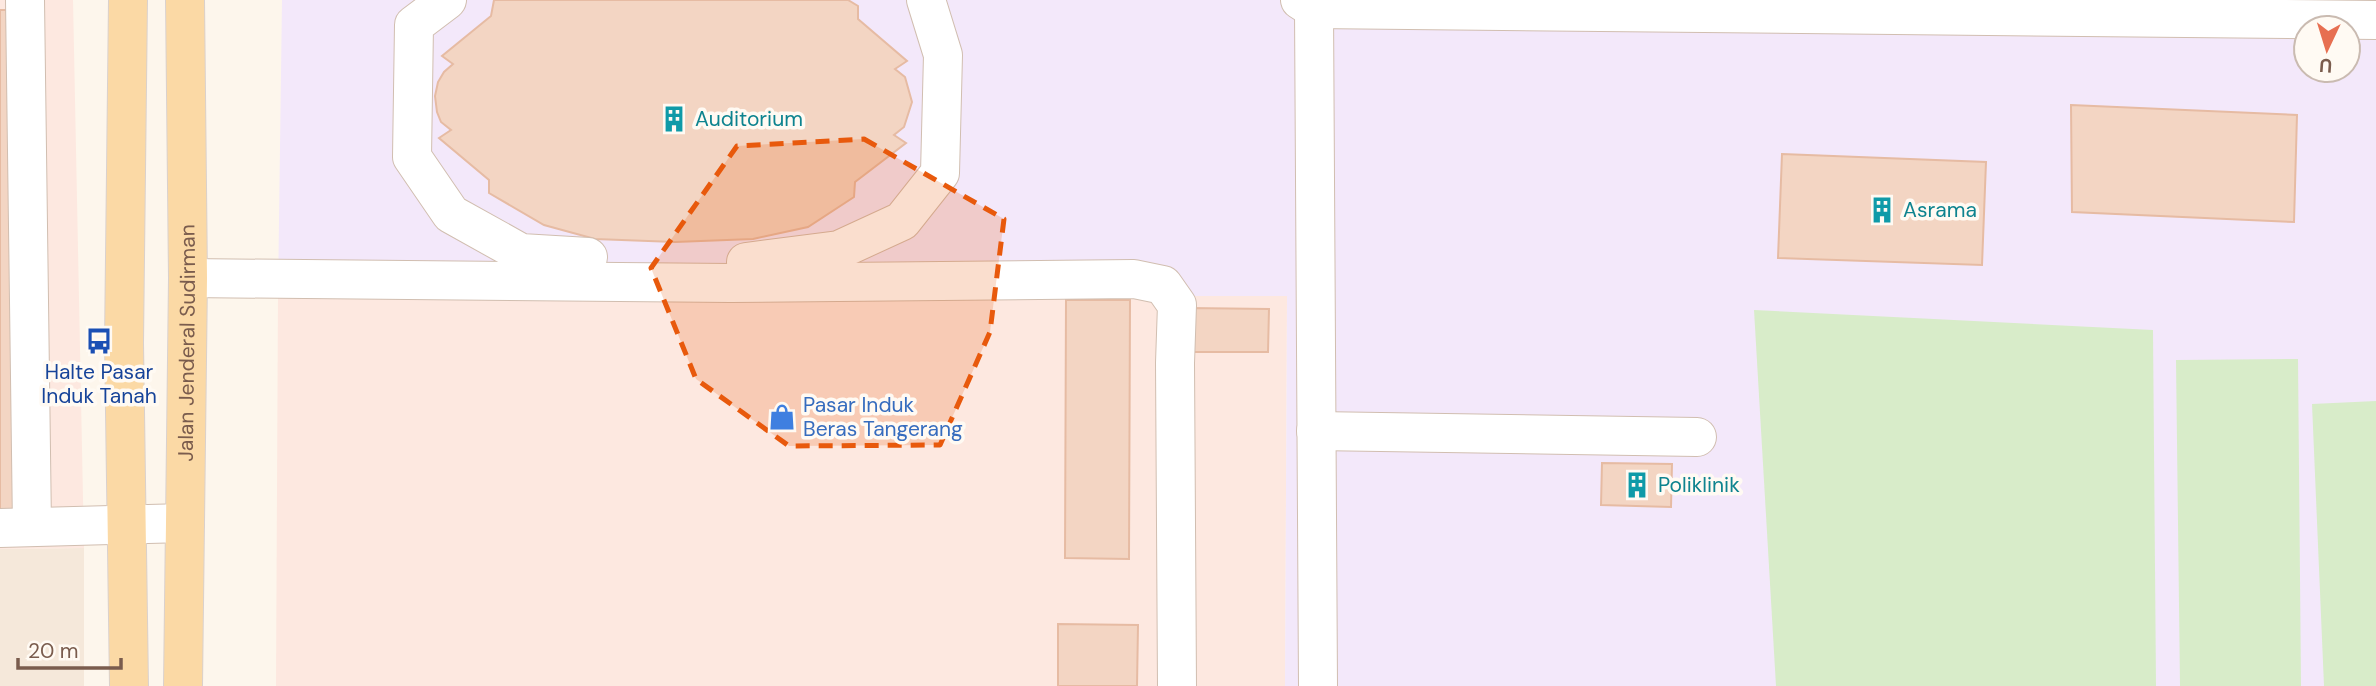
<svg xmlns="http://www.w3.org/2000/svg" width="2376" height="686" font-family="'DM Sans',sans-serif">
	<rect width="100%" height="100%" fill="#fdf6ec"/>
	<!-- residential -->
	<path fill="#f5e8da" d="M 84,548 L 84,686 L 0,686 L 0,549 Z"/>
	<!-- commercial -->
	<g fill="#fde8e0">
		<path d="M 0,0 L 73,0 L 84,548 L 0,549 Z"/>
		<path d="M 278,296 L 1287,296 L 1285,686 L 276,686 Z"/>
	</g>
	<!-- education -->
	<path fill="#f3e8fa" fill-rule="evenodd" d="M 282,0 L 2376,0 L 2376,686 L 1285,686 L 1287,296 L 278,296 ZM 2306,28 L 2348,28 L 2348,70 L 2306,70 Z"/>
	<!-- green -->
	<g fill="#d8ecc9">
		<path d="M 1754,310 L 2153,330 L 2156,686 L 1776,686 Z"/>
		<path d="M 2298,359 L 2301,686 L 2180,686 L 2176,360 Z"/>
		<path d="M 2376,401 L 2376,686 L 2324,686 L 2312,404 Z"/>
	</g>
	<!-- building -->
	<g fill="#f3d5c3" stroke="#e6bba3" stroke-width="2">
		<path d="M 494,0 L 848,0 L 858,6 L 858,19 L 907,61 L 895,69 L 905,77 L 912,102 L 904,127 L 894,135 L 906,143 L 855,182 L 854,197 L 808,227 L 753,239 L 675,242 L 595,239 L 544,225 L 489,193 L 489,180 L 439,138 L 451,130 L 441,122 L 437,112 L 435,96 L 438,82 L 444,72 L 453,64 L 442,56 L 491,16 Z"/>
		<path d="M 0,10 L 10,10 L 18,514 L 0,514 Z"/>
		<path d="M 2071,105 L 2297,115 L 2294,222 L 2072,212 Z"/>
		<path d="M 1782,154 L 1986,162 L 1982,265 L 1778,258 Z"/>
		<path d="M 1066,300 L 1130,300 L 1129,559 L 1065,558 Z"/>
		<path d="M 1189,308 L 1269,309 L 1268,352 L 1189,352 Z"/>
		<path d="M 1602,463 L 1672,464 L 1671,507 L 1601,505 Z"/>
		<path d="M 1058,624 L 1138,625 L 1137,686 L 1058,686 Z"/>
	</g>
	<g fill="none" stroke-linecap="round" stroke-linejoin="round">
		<!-- minor casing -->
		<g stroke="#d1beb0" stroke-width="40">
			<g id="minor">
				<path d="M 25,0 L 32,527"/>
				<path d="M 447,0 L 414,25 L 412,157 L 451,214 L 521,253 L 588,257"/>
				<path d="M 1300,0 L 1314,9 L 2376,20"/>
				<path d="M 1314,9 L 1318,686"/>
				<path d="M 746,262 L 839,250 L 902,221 L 940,173 L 943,55 L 926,0"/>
				<path d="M 188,278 L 731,283 L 1134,279 L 1163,285 L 1177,305 L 1175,363 L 1177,686"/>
				<path d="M 1316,431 L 1697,437"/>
				<path d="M 0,528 L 185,523"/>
			</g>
		</g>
		<!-- major casing -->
		<g stroke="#dad1cd" stroke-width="40">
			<g id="major">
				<path d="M 128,0 L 124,343 L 129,686"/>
				<path id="s1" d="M 183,686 L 188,278 L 185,0"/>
			</g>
		</g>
		<!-- minor -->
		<use href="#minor" stroke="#fff" stroke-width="38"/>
		<!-- major -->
		<use href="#major" stroke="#fbd9a5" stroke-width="38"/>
	</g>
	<!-- marked area -->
	<path fill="#e8590c" fill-opacity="0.2" stroke="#e8590c" stroke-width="5" stroke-dasharray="14 9" stroke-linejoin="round" d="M 864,139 L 1004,219 L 990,332 L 940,445 L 789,446 L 696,379 L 651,268 L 737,146 Z"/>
	<!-- icons -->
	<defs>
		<g id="building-bare" transform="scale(2.1)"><path d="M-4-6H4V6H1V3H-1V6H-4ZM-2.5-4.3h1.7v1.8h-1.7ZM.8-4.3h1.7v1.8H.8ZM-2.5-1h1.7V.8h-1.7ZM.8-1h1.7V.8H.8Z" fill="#0f9aa8" stroke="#fffaf3" stroke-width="2.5" paint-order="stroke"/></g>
		<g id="bus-bare" transform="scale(2.1)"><path d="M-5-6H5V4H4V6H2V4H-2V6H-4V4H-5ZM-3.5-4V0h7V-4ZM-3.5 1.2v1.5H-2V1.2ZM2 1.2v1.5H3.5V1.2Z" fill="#1a4fb4" stroke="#fffaf3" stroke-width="2.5" paint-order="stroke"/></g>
		<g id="shop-bare" transform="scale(2.1)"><path d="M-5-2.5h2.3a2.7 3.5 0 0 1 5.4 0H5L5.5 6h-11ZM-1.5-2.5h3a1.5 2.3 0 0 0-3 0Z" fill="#3f7fe0" stroke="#fffaf3" stroke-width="2.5" paint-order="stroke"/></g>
	</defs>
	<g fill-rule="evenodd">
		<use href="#building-bare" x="674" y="119"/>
		<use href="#building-bare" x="1882" y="210"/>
		<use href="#bus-bare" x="99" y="341"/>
		<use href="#shop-bare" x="782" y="417"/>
		<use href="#building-bare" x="1637" y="485"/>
	</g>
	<g text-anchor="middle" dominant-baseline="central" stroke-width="7" stroke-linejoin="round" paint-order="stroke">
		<!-- culture labels -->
		<g font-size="21" fill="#0d838f" stroke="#fffaf3" text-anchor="start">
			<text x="695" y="119">Auditorium</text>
			<text x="1903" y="210">Asrama</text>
			<text x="1658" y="485">Poliklinik</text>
		</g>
		<!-- street labels -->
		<g font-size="21" fill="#7a5c4d" stroke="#fffaf3">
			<text stroke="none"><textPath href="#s1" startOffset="343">Jalan Jenderal Sudirman</textPath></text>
		</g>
		<!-- transit labels -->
		<g font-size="21" fill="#164399" stroke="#fffaf3">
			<text x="99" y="372">Halte Pasar<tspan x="99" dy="24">Induk Tanah</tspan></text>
		</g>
		<!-- shop labels -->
		<g font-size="21" fill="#366cbe" stroke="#fffaf3" text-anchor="start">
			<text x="803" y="405">Pasar Induk<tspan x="803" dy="24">Beras Tangerang</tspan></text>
		</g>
	</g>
	<!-- north arrow -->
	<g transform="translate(2327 49) rotate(184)"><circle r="33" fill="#fffaf3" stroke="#cabbb1" stroke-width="2"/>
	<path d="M0-5L12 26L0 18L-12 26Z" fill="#e76f51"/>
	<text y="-10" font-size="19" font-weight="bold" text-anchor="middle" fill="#7a5c4d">U</text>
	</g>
	<!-- scale -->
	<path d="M18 658v10h103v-10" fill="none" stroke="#7a5c4d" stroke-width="3.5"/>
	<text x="28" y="658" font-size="21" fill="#7a5c4d" stroke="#fffaf3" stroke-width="5" paint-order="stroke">20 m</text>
</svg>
